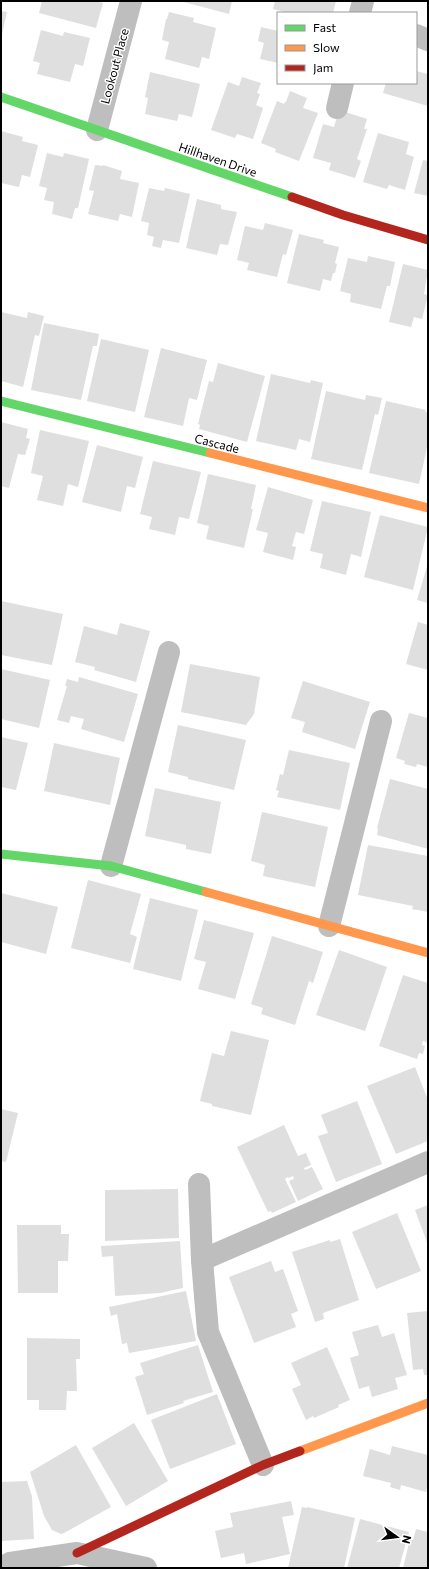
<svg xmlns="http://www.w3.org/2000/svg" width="429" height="1569" font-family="Commissioner,sans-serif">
	<rect width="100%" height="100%" fill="#fff"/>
	<!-- building -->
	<g fill="#dfdfdf">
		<path d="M 42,1 L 95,1 L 103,3 L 96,28 L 39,13 Z"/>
		<path d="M 180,1 L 232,1 L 229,14 Z"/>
		<path d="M 275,1 L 336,1 L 333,13 L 288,13 L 273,9 Z"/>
		<path d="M 1,11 L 7,12 L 2,34 L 1,34 Z"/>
		<path d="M 169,12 L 194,18 L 193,22 L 216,28 L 209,59 L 202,57 L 199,68 L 165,59 L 169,42 L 162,40 L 166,19 L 167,19 Z"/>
		<path d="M 261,27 L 278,31 L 278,63 L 260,59 L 264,43 L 258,41 Z"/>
		<path d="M 41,30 L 63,36 L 64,32 L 90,38 L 83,66 L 75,64 L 70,82 L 37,74 L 40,63 L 33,61 Z"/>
		<path d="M 416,71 L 428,74 L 428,106 L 383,93 L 386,83 L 416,83 Z"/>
		<path d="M 150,72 L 200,84 L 192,117 L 179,114 L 177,121 L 145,114 L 148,98 L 145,97 Z"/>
		<path d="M 242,77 L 261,83 L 257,93 L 260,94 L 256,105 L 263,108 L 253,139 L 237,134 L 235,138 L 211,130 L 228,82 L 239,86 Z"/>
		<path d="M 290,91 L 307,98 L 303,108 L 318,113 L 299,161 L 275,152 L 276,149 L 261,143 L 277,101 L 284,104 L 285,102 L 286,102 Z"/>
		<path d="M 339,110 L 367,119 L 364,129 L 367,129 L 357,159 L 361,161 L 355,178 L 329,170 L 331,163 L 313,158 L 323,124 L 334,127 Z"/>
		<path d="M 1,131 L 23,137 L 22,141 L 38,145 L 30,177 L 22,175 L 19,187 L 1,183 Z"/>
		<path d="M 378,133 L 409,142 L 406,154 L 414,157 L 405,190 L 389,185 L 387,189 L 363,182 Z"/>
		<path d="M 47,153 L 63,157 L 64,153 L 89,159 L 78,208 L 75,208 L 72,219 L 52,214 L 54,202 L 44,200 L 47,188 L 39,186 Z"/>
		<path d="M 423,160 L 428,161 L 428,196 L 414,193 Z"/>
		<path d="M 95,165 L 103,166 L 103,165 L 122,171 L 120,179 L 139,183 L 132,217 L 120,214 L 118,221 L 88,214 L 94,191 L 89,190 Z"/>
		<path d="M 149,188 L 164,191 L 165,188 L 190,194 L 179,243 L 163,240 L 161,248 L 152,246 L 154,237 L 147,235 L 149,223 L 141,221 Z"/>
		<path d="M 197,199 L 221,205 L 221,209 L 237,212 L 228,245 L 220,244 L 217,255 L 186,248 Z"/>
		<path d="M 265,223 L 293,230 L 286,255 L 283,254 L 277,277 L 247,270 L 249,263 L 237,260 L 245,226 L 263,230 Z"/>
		<path d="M 299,234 L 324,240 L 323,243 L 339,247 L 335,263 L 337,264 L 335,273 L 333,273 L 331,281 L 323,279 L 320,291 L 287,283 Z"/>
		<path d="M 368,256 L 395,262 L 390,286 L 387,286 L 381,309 L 350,302 L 351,294 L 340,291 L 348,258 L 367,262 Z"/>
		<path d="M 403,264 L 428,270 L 424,294 L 428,295 L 422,319 L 414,317 L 411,327 L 389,322 Z"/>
		<path d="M 1,312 L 27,318 L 28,312 L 44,316 L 39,336 L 35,335 L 23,387 L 1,381 Z"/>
		<path d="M 44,323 L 99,334 L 97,346 L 93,346 L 81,400 L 31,390 Z"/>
		<path d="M 101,339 L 149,350 L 135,412 L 87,401 Z"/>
		<path d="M 161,348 L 207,360 L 197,400 L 189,398 L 183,426 L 144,417 Z"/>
		<path d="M 218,363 L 265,376 L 247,442 L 199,429 L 200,425 L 198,424 L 209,381 L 213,382 Z"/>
		<path d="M 271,374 L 310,383 L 311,380 L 323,383 L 310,442 L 299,439 L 296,450 L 256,441 Z"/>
		<path d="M 326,391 L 365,400 L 366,395 L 382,398 L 378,415 L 375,414 L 362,470 L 311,459 Z"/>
		<path d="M 386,401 L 426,410 L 425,412 L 428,412 L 428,443 L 419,484 L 369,473 Z"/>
		<path d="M 1,422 L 28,429 L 26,438 L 30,439 L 25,455 L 18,454 L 9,488 L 1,486 Z"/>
		<path d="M 40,430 L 89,441 L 78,487 L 68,484 L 63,506 L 37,500 L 43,476 L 31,473 Z"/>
		<path d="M 97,445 L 143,457 L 135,488 L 127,486 L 121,512 L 82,502 Z"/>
		<path d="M 153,461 L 201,472 L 189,519 L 179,517 L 175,535 L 149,529 L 152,517 L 140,514 Z"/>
		<path d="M 208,474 L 256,485 L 251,509 L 253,509 L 244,548 L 206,539 L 209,526 L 197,523 Z"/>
		<path d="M 268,487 L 313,500 L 304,534 L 296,532 L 292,546 L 296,547 L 293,560 L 263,552 L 268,533 L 256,530 Z"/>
		<path d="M 322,501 L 371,512 L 361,557 L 351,554 L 346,575 L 320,568 L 323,554 L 310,551 Z"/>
		<path d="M 380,515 L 428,527 L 413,590 L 364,577 Z"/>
		<path d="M 428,563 L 428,603 L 417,600 Z"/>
		<path d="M 1,601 L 63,614 L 52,665 L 1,655 Z"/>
		<path d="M 418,622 L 428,625 L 428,670 L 406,664 Z"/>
		<path d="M 120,623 L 150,631 L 136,682 L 94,670 L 95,667 L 75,662 L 84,626 L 117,635 Z"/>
		<path d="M 190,664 L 260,677 L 254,714 L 246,725 L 181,712 Z"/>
		<path d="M 1,669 L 50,680 L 39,728 L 1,719 Z"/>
		<path d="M 79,677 L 138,694 L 124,742 L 81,729 L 84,719 L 71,716 L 69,723 L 57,720 L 67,686 L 65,686 L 67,679 L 78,682 Z"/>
		<path d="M 303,681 L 370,702 L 355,749 L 302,732 L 305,722 L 291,718 Z"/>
		<path d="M 409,713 L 428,718 L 428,767 L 417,764 L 416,767 L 404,764 L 405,761 L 396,758 Z"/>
		<path d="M 178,725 L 246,740 L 234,790 L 188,779 L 188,777 L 168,772 Z"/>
		<path d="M 1,737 L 28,743 L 16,790 L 1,787 Z"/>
		<path d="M 54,743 L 120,758 L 110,805 L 44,791 Z"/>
		<path d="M 289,750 L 350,763 L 340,810 L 277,797 L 279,791 L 276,790 L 280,774 L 283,775 Z"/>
		<path d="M 390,779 L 428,789 L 428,849 L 377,835 L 378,829 L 377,828 Z"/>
		<path d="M 155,788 L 221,802 L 211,854 L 186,849 L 186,845 L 145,836 Z"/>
		<path d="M 262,812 L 328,827 L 315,887 L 263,876 L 265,865 L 251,861 Z"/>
		<path d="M 368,845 L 428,856 L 428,912 L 412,909 L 413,906 L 358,895 Z"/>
		<path d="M 88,880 L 141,894 L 130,934 L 137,937 L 130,963 L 71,948 Z"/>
		<path d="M 1,893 L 58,907 L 46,954 L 1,942 Z"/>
		<path d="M 150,898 L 198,910 L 181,981 L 133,969 Z"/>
		<path d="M 204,920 L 254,933 L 235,999 L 198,989 L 206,962 L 194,959 Z"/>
		<path d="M 272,936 L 323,952 L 313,983 L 309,981 L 295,1025 L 261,1014 L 263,1008 L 251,1004 Z"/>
		<path d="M 339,950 L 387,967 L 365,1031 L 316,1015 Z"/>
		<path d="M 403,975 L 428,983 L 428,1043 L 423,1041 L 422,1045 L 425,1046 L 423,1054 L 419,1053 L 417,1059 L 379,1046 Z"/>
		<path d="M 231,1031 L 269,1040 L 251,1115 L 212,1106 L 212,1104 L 200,1101 L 212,1053 L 224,1056 Z"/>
		<path d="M 415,1067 L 428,1100 L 428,1141 L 396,1154 L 367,1086 Z"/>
		<path d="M 357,1101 L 382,1164 L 336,1182 L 318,1136 L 328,1133 L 321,1115 Z"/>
		<path d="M 1,1109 L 18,1113 L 6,1162 L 1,1161 Z"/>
		<path d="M 284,1125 L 298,1156 L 306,1153 L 311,1165 L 304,1168 L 305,1170 L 312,1167 L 323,1189 L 298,1201 L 289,1181 L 294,1179 L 293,1176 L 288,1178 L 288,1177 L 285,1179 L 296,1202 L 272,1213 L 271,1211 L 268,1212 L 237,1147 Z"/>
		<path d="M 178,1189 L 179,1238 L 105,1241 L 105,1190 Z"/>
		<path d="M 428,1205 L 428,1245 L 415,1210 Z"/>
		<path d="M 397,1213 L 421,1271 L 376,1289 L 352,1232 Z"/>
		<path d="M 17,1225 L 61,1225 L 61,1234 L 69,1234 L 68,1261 L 58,1261 L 58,1293 L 18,1293 Z"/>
		<path d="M 340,1239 L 359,1300 L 323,1313 L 324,1319 L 315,1322 L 292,1252 L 330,1240 L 330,1242 Z"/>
		<path d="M 180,1241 L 183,1288 L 160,1293 L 115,1296 L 113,1256 L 102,1257 L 101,1246 Z"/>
		<path d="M 271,1261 L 275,1272 L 283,1269 L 298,1311 L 291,1314 L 296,1327 L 254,1343 L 229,1277 Z"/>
		<path d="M 186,1291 L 196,1341 L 129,1353 L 127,1343 L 122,1344 L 117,1314 L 111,1316 L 109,1307 Z"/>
		<path d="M 428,1311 L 428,1375 L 424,1375 L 423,1369 L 413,1370 L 407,1313 Z"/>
		<path d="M 378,1325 L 382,1337 L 394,1333 L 407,1375 L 395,1378 L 398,1389 L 372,1397 L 369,1386 L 359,1389 L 350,1358 L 359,1355 L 352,1332 Z"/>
		<path d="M 27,1338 L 80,1339 L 80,1359 L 76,1359 L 77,1391 L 67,1391 L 66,1410 L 39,1410 L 39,1400 L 27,1400 Z"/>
		<path d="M 198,1345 L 213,1392 L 183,1401 L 184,1403 L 147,1415 L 135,1377 L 144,1374 L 140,1363 Z"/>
		<path d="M 327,1347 L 350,1400 L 338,1405 L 339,1407 L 314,1418 L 313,1416 L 306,1420 L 292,1389 L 301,1385 L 291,1363 Z"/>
		<path d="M 217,1394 L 236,1444 L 170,1469 L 151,1420 Z"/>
		<path d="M 134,1423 L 168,1481 L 126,1506 L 92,1448 Z"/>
		<path d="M 76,1445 L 111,1507 L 64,1533 L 61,1534 L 52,1530 L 44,1516 L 30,1472 Z"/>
		<path d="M 392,1446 L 428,1455 L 428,1483 L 426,1492 L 401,1485 L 400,1490 L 390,1487 L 391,1483 L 363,1476 L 370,1449 L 390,1455 Z"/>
		<path d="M 27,1481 L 32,1496 L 34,1539 L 1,1541 L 1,1482 Z"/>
		<path d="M 291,1501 L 294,1515 L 282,1517 L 290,1554 L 246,1564 L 244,1553 L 221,1558 L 215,1531 L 233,1527 L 230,1513 Z"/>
		<path d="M 302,1507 L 307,1508 L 307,1507 L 355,1518 L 344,1568 L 288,1568 Z"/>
		<path d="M 360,1519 L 409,1532 L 399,1568 L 347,1568 Z"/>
		<path d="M 416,1529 L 428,1532 L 428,1568 L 403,1568 L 410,1539 L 413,1540 Z"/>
	</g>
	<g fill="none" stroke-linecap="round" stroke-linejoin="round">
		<!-- street -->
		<g stroke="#bebebe" stroke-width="22">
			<path d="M 360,13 L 363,1"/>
			<path d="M 416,35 L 428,40"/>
			<path d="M 337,108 L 343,83"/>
			<path d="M 97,130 L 131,1"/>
			<path d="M 111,866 L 169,652"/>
			<path d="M 329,926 L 381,721"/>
			<path d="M 199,1184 L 202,1260 L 208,1332 L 263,1465"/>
			<path d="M 202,1260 L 428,1162"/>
			<path d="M 1,1567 L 10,1563 L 77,1553 L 146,1568"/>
		</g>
		<!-- fast -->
		<g stroke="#63d668" stroke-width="9">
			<path d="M 1,97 L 292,197"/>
			<path d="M 1,401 L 210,453"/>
			<path d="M 1,854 L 111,866 L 206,892"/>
		</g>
		<!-- slow -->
		<g stroke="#ff974d" stroke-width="9">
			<path d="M 210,453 L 428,508"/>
			<path d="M 206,892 L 428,953"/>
			<path d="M 300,1451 L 428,1403"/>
		</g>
		<!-- jam -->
		<g stroke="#b3261e" stroke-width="9">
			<path d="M 292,197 L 343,215 L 428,240"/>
			<path d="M 77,1553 L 263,1465 L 300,1451"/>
		</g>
	</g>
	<g text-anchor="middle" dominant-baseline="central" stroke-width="3" stroke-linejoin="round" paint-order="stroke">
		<!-- street labels -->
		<g font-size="12" fill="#000" stroke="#fff">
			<text transform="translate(114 66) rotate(-75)">Lookout Place</text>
			<text transform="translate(218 159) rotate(19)">Hillhaven Drive</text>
			<text transform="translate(217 443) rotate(14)">Cascade</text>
		</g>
	</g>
	<!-- border -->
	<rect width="429" height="1569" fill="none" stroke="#000000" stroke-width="4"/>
	<!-- legend -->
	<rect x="277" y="12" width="140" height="72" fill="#ffffff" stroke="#999999"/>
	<rect x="285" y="25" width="20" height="6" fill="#63d668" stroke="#999999"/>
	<text x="313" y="32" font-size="12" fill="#000000">Fast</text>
	<rect x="285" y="45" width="20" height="6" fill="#ff974d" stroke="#999999"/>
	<text x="313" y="52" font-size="12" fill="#000000">Slow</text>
	<rect x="285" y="65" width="20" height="6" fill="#b3261e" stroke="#999999"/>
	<text x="313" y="72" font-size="12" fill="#000000">Jam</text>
	<!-- north arrow -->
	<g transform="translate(397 1537) rotate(104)" stroke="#ffffff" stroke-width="3" paint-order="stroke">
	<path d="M0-3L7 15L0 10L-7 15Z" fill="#000000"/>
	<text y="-6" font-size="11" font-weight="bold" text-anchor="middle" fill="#000000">N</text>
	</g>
</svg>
